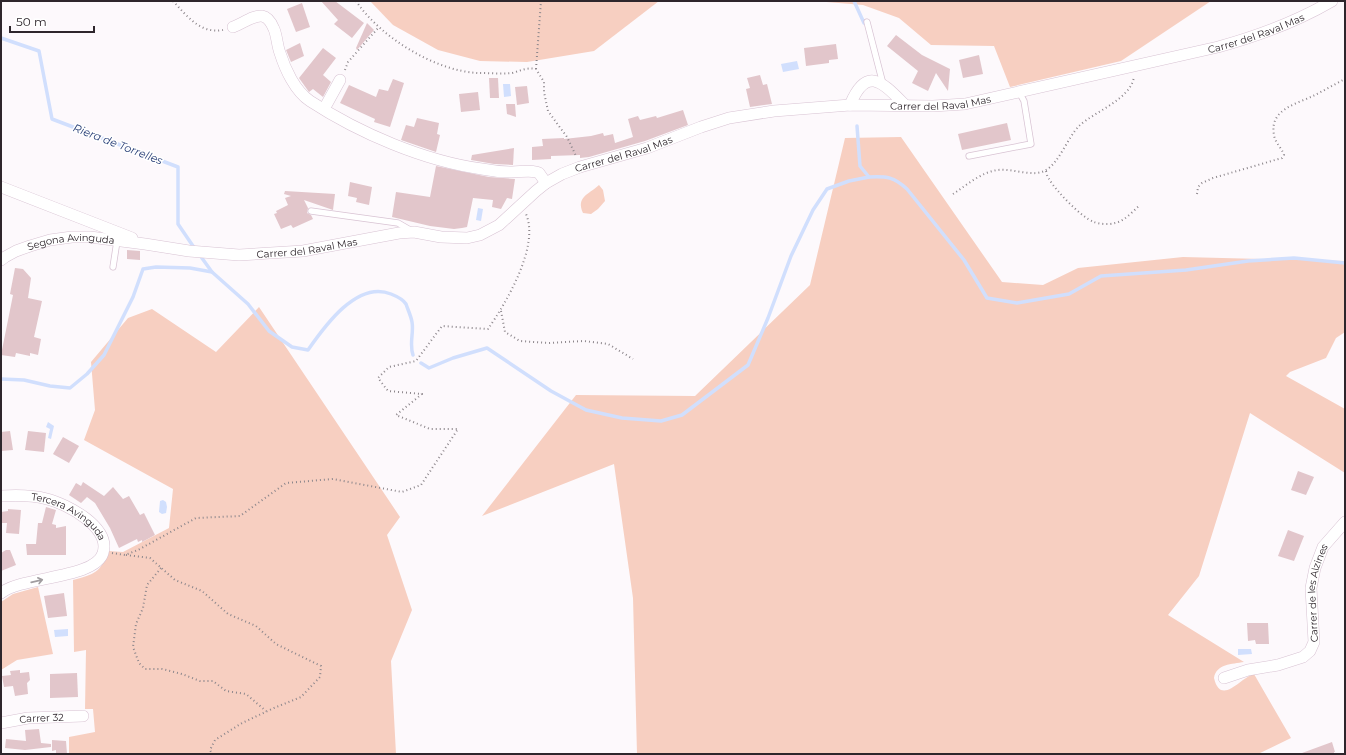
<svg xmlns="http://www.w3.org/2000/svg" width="1346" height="755" font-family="Montserrat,sans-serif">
	<rect width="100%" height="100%" fill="#fdf9fc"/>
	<!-- green -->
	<g fill="#f7cfc1">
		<path d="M 370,1 L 659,1 L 594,51 L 527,62 L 480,61 L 438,50 L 393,25 Z"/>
		<path d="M 814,1 L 1211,1 L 1121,61 L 1010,87 L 994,46 L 931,45 L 899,18 L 863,5 Z"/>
		<path d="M 901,137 L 1002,282 L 1043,285 L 1078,268 L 1183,257 L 1345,261 L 1345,332 L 1336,338 L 1326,358 L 1290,372 L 1286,376 L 1345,409 L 1345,473 L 1250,413 L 1199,576 L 1168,615 L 1244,662 C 1232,664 1216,664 1214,678 C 1221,707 1241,677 1254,674 L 1291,738 L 1258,754 L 637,754 L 633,598 L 614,464 L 482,516 L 576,395 L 695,396 L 810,285 L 845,138 Z"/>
		<path d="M 599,185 L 603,190 L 605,201 L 598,209 L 591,214 L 583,213 C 576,197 588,195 599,185 Z"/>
		<path d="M 259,307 L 400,517 L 387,535 L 412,610 L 391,661 L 396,754 L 69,754 L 69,737 L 95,732 L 93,709 L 85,709 L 86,650 L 74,652 L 73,580 C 95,574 100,573 109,551 L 123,552 L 169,528 L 173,489 L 84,440 L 95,410 L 91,362 L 128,318 L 152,309 L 216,352 Z"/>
		<path d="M 38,587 L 53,654 L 17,660 L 1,670 L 1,602 L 13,594 Z"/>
	</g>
	<!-- water -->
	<g fill="#d1dffd">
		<path d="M 797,61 L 799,69 L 783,72 L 781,64 Z"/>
		<path d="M 503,84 L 510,84 L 511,96 L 504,97 Z"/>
		<path d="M 478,208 L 483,209 L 481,221 L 476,220 Z"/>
		<path d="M 48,422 L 54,426 L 51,439 L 48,438 L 50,429 L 46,427 Z"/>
		<path d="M 163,500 L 166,502 L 167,507 L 166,513 L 162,514 L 159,512 L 160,501 Z"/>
		<path d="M 68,629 L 68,636 L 55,637 L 54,630 Z"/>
		<path d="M 1238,649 L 1251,649 L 1252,654 L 1238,655 Z"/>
	</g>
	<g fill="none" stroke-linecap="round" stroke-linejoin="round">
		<!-- stream -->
		<g stroke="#d1dffd" stroke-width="3.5">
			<path d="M 854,1 L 864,23"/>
			<path d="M 1,38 L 39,51 L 52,119 L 178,167 L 178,224 L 195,249"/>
			<path d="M 857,126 L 860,166 L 869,177 C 887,176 894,177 907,189 L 964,260 L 987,298 L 1017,303 L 1069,294 L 1101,276 L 1186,270 L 1248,261 L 1294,258 L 1345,263"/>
			<path d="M 199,254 L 212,272"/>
			<path d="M 421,363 L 429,368 L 453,358 L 487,348 L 551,391 L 586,410 L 622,418 L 661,421 L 682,415 L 748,365 L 768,318 L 791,256 L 813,210 L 827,189 L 849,181 L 869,177"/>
			<path d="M 1,379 L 24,380 L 50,386 L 70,388 L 87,374 L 104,355 L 133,297 L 143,269 L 156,267 L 190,268 L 212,272 L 248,304 L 269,331 L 292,347 L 308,350 C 324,327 357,280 391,294 C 396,296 403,299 406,304 C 408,310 411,316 412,322 C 414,333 409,344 413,355"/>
		</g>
	</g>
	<!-- building -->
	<g fill="#e2c6cb">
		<path d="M 321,1 L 335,1 L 364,23 L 352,38 L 334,24 L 338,20 Z"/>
		<path d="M 302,3 L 310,27 L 296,32 L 287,9 Z"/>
		<path d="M 367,23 L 374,30 L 357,50 L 356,48 Z"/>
		<path d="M 896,35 L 922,55 L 950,69 L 948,91 L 936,73 L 928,91 L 912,83 L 918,71 L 887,46 Z"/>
		<path d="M 300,43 L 304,56 L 291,62 L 286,50 Z"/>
		<path d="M 836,44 L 838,59 L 829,60 L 829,63 L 806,66 L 804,48 Z"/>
		<path d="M 323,48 L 336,58 L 323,75 L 331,82 L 323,97 L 313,89 L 309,92 L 299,78 Z"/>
		<path d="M 979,55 L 983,74 L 963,78 L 959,60 Z"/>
		<path d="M 760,75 L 763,85 L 767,84 L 772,104 L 750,107 L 746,89 L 750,88 L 747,78 Z"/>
		<path d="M 489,78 L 498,78 L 499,98 L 490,98 Z"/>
		<path d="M 393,79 L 404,83 L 390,127 L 374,122 L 375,119 L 340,103 L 349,85 L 376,97 L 379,89 L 388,91 Z"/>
		<path d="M 527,86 L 529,103 L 517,105 L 515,87 Z"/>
		<path d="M 478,92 L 480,110 L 461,112 L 459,94 Z"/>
		<path d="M 506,104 L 515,104 L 516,117 L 507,114 Z"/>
		<path d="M 683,110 L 688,125 L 645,141 L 589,157 L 580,158 L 580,155 L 551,156 L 551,159 L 532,160 L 532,147 L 543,146 L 542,139 L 564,138 L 564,139 L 591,136 L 603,133 L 604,136 L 613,134 L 615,143 L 633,137 L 628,119 L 638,116 L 640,120 L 656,116 L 657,118 Z"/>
		<path d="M 417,118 L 439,123 L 437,134 L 440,135 L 436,152 L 401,140 L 406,125 L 414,127 Z"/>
		<path d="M 1007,123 L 1011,140 L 962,150 L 958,134 Z"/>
		<path d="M 514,148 L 513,165 L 494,164 L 471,160 L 472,155 Z"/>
		<path d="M 436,166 L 489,177 L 515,179 L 512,199 L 507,198 L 501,209 L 492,207 L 493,200 L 473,198 L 467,227 L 462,228 L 454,229 L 430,226 L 392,217 L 396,192 L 430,197 Z"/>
		<path d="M 350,182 L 372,187 L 369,205 L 356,202 L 357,198 L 348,196 Z"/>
		<path d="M 285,191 L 335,194 L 333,210 L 304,200 L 308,208 L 307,213 L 311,215 L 313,219 L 293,228 L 291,225 L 281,229 L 274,214 L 277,213 L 276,211 L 288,205 L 285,198 L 291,196 L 284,194 Z"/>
		<path d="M 127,250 L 140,251 L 140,260 L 127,259 Z"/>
		<path d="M 15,268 L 23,269 L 31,278 L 28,298 L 42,301 L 34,337 L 41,339 L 38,355 L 30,353 L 30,356 L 16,353 L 15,357 L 1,355 L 13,295 L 10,294 Z"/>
		<path d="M 10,431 L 13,450 L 1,451 L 1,432 Z"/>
		<path d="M 28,431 L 46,433 L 44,452 L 25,450 Z"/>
		<path d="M 63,437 L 79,446 L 69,463 L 53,454 Z"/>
		<path d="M 1298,471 L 1314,477 L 1306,495 L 1291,490 Z"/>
		<path d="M 83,482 L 104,496 L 113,487 L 123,499 L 129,496 L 140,515 L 144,513 L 155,535 L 142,542 L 142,540 L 138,542 L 137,539 L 119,548 L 110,528 L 95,503 L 87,497 L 81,503 L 69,495 L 76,483 L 81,486 Z"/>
		<path d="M 46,507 L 56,510 L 52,524 L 56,525 L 56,528 L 66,526 L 66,555 L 27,555 L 26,544 L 36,544 L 38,523 L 42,523 Z"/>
		<path d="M 8,509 L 21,510 L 19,534 L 6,533 L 7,523 L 1,523 L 1,512 L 8,511 Z"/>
		<path d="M 1288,530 L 1304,536 L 1294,561 L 1278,556 Z"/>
		<path d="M 6,550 L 10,550 L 16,565 L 1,571 L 1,553 Z"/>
		<path d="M 64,593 L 67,616 L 48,618 L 44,596 Z"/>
		<path d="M 1247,623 L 1268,623 L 1269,644 L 1256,644 L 1255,640 L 1248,641 Z"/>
		<path d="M 20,670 L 20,673 L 29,672 L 30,680 L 27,683 L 28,694 L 15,696 L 13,686 L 4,687 L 2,676 L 11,675 L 10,671 Z"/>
		<path d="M 77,673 L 78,697 L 50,698 L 50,674 Z"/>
		<path d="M 39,729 L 41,743 L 51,744 L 51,747 L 25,750 L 5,748 L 6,739 L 26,741 L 25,730 Z"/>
		<path d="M 52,740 L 66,741 L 67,754 L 56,754 L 56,750 L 52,751 Z"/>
		<path d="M 1332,742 L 1335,752 L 1334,752 L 1334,754 L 1302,754 L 1302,753 Z"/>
	</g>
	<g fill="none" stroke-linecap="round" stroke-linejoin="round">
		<!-- lane casing -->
		<g stroke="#d8c3d3" stroke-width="7">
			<g id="lane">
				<path d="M 867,22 L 883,84"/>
				<path d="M 969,156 L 1031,144 L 1024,101 L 1019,92"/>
				<path d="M 311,211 L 398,223 L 410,230"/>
				<path d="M 113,267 L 117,241"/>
			</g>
		</g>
		<!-- street casing -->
		<g stroke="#d8c3d3" stroke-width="12">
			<g id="street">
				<path d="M 233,27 C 242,24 253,15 262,16 C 268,17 272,24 274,29 C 277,36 277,45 280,53 C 285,69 295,91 310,101 C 359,133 424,161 482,169 C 492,171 502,172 512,172 C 520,172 529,170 536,172 L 539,173 L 546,183"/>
				<path d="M 850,105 C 867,64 883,83 905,105"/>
				<path d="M 324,109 L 340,80"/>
				<path d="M 1,187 L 132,238"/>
				<path id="s1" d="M 1,260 L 5,257 L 16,251 L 30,246 L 50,240 L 72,237 L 90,237 L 145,244 L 189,251 L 239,255 L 303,251 L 399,233 L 414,232 L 441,237 L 467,238 L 480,235 L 499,225 L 536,191 L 546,183 L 562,174 L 580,167 L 647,148 L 701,127 L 729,118 L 774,111 L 850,105 L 933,106 L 965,104 L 1218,47 C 1258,36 1296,22 1332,1"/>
				<path id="s2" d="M 1,496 C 16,495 32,495 47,499 C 67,504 111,527 103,553 C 95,579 22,576 1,593"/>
				<path id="s3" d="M 1224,678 L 1248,670 L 1278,665 L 1303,657 L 1310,651 L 1314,642 L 1311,588 L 1315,568 L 1323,547 L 1345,522"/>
				<path id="s4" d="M 1,723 L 28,718 L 83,716"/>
			</g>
		</g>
		<!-- path -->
		<g stroke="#8d878c" stroke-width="2" stroke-dasharray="1 3" stroke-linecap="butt">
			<path d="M 173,1 C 187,16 200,34 223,30"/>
			<path d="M 356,1 C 380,37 435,71 478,73 C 489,73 501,74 512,73 C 520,71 527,67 536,69 L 544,82 L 544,92 L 548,111 L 567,137 L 576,156"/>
			<path d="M 536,69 L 541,1"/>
			<path d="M 345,70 L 348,62 L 379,27"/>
			<path d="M 1046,171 C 1047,174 1047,177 1049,179 C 1056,191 1082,218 1094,222 C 1099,224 1109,225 1115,223 C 1125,221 1133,211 1140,205"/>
			<path d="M 953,194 C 967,185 981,172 998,170 C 1013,168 1033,178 1046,170 C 1059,163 1068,137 1079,126 C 1095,111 1130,100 1134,77"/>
			<path d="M 1197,194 L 1198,187 L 1202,183 L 1213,178 L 1282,158 L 1284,155 C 1282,148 1275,143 1274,135 C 1269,109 1297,104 1315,95 C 1325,90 1335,84 1345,79"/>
			<path d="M 501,311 L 505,332 L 520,341 L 548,343 L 584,341 L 608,344 L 633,359"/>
			<path d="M 112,553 L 125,555 L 138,550 L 196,518 L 240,516 L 286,483 L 333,479 L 402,492 L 421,485 L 458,429 L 430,429 L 396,415 L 422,394 L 388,391 L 378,378 L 389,367 L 416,361 L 442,326 L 488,329 C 506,303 540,246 526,214"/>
			<path d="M 126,555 L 150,558 L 175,580 L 202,591 L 228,614 L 256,626 L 276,644 L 321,666 L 320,677 L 301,697 L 274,708 L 242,723 L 215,740 L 210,750 L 212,754"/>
			<path d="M 161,568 L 147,585 L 143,608 L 136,624 L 133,647 L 139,663 L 145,669 L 162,669 L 182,674 L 200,681 L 213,681 L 226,691 L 246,694 L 266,711"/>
		</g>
		<!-- lane -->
		<use href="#lane" stroke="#fff" stroke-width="5.5"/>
		<!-- street -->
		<use href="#street" stroke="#fff" stroke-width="11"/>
	</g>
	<!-- one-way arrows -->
	<defs><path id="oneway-shaft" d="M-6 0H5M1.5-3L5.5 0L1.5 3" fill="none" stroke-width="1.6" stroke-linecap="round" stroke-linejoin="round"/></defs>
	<use stroke="#a19da0" href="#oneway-shaft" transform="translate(37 581) rotate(-13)"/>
	<g text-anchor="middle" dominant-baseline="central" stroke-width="3" stroke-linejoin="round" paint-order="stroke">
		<!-- street labels -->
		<g font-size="10" fill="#2e262c" stroke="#fff">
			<text stroke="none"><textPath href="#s1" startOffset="1303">Carrer del Raval Mas</textPath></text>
			<text stroke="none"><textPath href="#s1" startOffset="979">Carrer del Raval Mas</textPath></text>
			<text stroke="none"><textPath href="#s1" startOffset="655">Carrer del Raval Mas</textPath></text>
			<text stroke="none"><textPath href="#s1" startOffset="74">Segona Avinguda</textPath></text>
			<text stroke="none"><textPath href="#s1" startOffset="312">Carrer del Raval Mas</textPath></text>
			<text stroke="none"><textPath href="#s2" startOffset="74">Tercera Avinguda</textPath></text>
			<text stroke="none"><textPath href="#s3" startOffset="151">Carrer de les Alzines</textPath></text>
			<text stroke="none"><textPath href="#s4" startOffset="41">Carrer 32</textPath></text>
		</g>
		<!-- water labels -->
		<g font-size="11" font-style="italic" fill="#253c75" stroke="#fff">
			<text transform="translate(118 144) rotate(21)">Riera de Torrelles</text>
		</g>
	</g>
	<!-- border -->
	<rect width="1346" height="755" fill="none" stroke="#2e262c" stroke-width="4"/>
	<!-- scale -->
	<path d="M10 26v6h84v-6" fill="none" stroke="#2e262c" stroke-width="2"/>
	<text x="16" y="26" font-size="12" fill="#2e262c" stroke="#ffffff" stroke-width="3" paint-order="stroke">50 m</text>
</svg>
